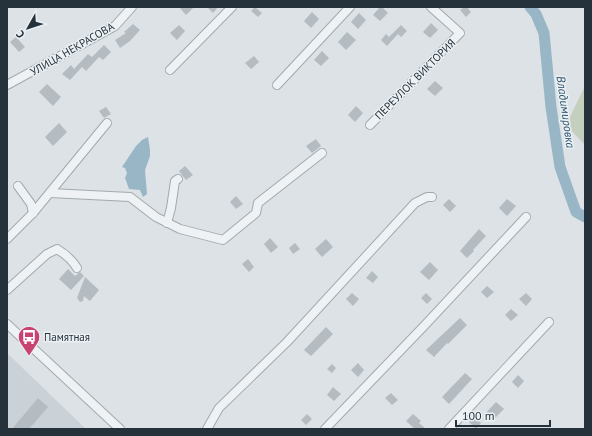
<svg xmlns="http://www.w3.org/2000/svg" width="592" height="436" font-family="'PT Sans',sans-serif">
	<rect width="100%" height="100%" fill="#dce2e6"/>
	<!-- built -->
	<path fill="#cad1d7" d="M 7,353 L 86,429 L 7,429 Z"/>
	<!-- green -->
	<path fill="#c5cfbd" d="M 585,86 L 585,145 L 566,125 Z"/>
	<!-- water -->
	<path fill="#98b6c5" d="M 148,137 L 150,150 L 150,156 L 145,170 L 147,194 L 143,197 L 140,190 L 129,189 L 125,178 L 127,173 L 125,168 L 122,167 L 136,146 L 142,140 Z"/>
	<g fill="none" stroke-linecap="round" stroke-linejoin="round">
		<!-- river -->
		<path stroke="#98b6c5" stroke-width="11" d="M 530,7 L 536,14 L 544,33 L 551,107 L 560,167 L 576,212 L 585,217"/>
	</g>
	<!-- building -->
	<g fill="#b4bcc2">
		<path d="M 179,7 L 194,7 L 186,15 Z"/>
		<path d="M 207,7 L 218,7 L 213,13 Z"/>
		<path d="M 255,7 L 262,13 L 258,17 L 251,11 Z"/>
		<path d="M 380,7 L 382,7 L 388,13 L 380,21 L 373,15 Z"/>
		<path d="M 464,7 L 467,7 L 471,12 L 466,17 L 460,10 Z"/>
		<path d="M 312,12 L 319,19 L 311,28 L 304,21 Z"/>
		<path d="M 359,13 L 366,20 L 358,29 L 351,22 Z"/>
		<path d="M 431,23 L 438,30 L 430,38 L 423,32 Z"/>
		<path d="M 133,24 L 140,30 L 130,41 L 120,48 L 115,40 L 126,33 L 124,32 Z"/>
		<path d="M 179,25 L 185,31 L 177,40 L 170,33 Z"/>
		<path d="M 401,25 L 407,31 L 401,37 L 398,34 L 387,46 L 381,40 L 386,34 L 389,37 Z"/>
		<path d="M 347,32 L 356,40 L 346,50 L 338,42 Z"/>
		<path d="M 16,37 L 25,47 L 19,52 L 10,42 Z"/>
		<path d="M 104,45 L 111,52 L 103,60 L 99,57 L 86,71 L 82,67 L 70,80 L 62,74 L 71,65 L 74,69 L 88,54 L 92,57 L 90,59 Z"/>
		<path d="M 322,51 L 329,58 L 321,66 L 314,60 Z"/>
		<path d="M 254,56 L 259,62 L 251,69 L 245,63 Z"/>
		<path d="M 435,81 L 443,88 L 435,96 L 427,89 Z"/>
		<path d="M 47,84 L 61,97 L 53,106 L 39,92 Z"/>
		<path d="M 356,106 L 363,113 L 355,122 L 348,115 Z"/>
		<path d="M 106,107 L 111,114 L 104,118 L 99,111 Z"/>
		<path d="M 59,123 L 67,132 L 53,146 L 45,137 Z"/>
		<path d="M 316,139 L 321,146 L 312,153 L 306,146 Z"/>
		<path d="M 185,166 L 193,175 L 186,180 L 179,171 Z"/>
		<path d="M 236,196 L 243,204 L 236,209 L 230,202 Z"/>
		<path d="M 449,199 L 456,206 L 450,212 L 443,205 Z"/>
		<path d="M 507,199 L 516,206 L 507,216 L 499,208 Z"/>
		<path d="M 479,229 L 486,236 L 473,250 L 474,251 L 467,258 L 460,251 Z"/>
		<path d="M 270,238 L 278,247 L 271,253 L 264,244 Z"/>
		<path d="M 326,239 L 333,247 L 322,257 L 315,249 Z"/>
		<path d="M 295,243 L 300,249 L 293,254 L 289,248 Z"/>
		<path d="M 248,259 L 254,267 L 249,272 L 242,264 Z"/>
		<path d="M 430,262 L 438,270 L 429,280 L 420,272 Z"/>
		<path d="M 68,269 L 75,276 L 80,272 L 84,276 L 71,290 L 59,279 Z"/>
		<path d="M 372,271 L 378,277 L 373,283 L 366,278 Z"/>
		<path d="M 85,277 L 99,290 L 90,301 L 84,296 L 83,301 L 80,302 L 77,298 Z"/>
		<path d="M 487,286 L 494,292 L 487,298 L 481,292 Z"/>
		<path d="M 352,293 L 359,299 L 353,306 L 346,299 Z"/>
		<path d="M 426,293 L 432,299 L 427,304 L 421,298 Z"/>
		<path d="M 526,293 L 532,299 L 526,306 L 519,299 Z"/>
		<path d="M 511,309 L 518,315 L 511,321 L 505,315 Z"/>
		<path d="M 460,318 L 467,325 L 448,344 L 447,343 L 434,357 L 426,350 Z"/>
		<path d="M 326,327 L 333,334 L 311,356 L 304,350 Z"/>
		<path d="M 358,363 L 364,370 L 358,377 L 351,370 Z"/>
		<path d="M 332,364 L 336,368 L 332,373 L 327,369 Z"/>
		<path d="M 465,373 L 472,379 L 449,404 L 442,397 Z"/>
		<path d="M 518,375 L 524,381 L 518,388 L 512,382 Z"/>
		<path d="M 333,387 L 341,394 L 334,401 L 327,395 Z"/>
		<path d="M 391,393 L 398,400 L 392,405 L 385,398 Z"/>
		<path d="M 38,398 L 48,407 L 29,429 L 12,429 Z"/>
		<path d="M 496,402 L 504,409 L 492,421 L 485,414 Z"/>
		<path d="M 307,414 L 312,419 L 306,425 L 301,420 Z"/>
		<path d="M 413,414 L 421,421 L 419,423 L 426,429 L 415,429 L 406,421 Z"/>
		<path d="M 475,417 L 481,423 L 476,429 L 469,422 Z"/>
	</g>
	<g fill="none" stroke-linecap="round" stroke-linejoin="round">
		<!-- minor casing -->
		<g stroke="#a2aaaf" stroke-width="10">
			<g id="minor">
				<path d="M 170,70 L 232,7"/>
				<path d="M 7,85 L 115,26 L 132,7"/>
				<path d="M 277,85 L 350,7"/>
				<path d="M 370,125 L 460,33 L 431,7"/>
				<path d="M 18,186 L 31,204 L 33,213"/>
				<path d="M 50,193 L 130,197 L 156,217 L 180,229 L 223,240 L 256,213 L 258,203 L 322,153"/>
				<path d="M 167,223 L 171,208 L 175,181 L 178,179"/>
				<path d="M 7,239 L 33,213 L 107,123"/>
				<path d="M 7,290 L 47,254 L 57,249 C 65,254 72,259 77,268"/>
				<path d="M 7,324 L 120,429"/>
				<path d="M 207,429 L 219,408 L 287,342 L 415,203 L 427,197 L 432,197"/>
				<path d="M 325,429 L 424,326 L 526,217"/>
				<path d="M 449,429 L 549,322"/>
			</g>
		</g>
		<!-- minor -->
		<use href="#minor" stroke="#eff2f4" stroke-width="8"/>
	</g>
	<!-- icons -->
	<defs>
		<g id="bus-pin" transform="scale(1.15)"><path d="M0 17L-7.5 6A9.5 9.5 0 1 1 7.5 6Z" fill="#c94370" stroke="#ebf0f4"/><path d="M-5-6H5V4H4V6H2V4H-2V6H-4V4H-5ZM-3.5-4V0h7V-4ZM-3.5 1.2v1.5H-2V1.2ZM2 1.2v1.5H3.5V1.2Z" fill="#fff"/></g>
	</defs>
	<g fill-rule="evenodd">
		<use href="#bus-pin" x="29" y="337"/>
	</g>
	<g text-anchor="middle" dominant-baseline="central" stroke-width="3" stroke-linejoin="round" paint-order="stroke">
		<!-- street labels -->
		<g font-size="11" fill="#26323b" stroke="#ebf0f4">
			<text transform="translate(72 49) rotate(-30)">УЛИЦА НЕКРАСОВА</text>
			<text transform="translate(415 79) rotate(-45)">ПЕРЕУЛОК ВИКТОРИЯ</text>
		</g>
		<!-- poi labels -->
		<g font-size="11" fill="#26323b" stroke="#ebf0f4" text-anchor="start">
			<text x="44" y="337">Памятная</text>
		</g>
		<!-- water labels -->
		<g font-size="12" font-style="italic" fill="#32586e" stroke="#ebf0f4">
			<text transform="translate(566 112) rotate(82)">Владимировка</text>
		</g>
	</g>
	<!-- border -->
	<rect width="592" height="436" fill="none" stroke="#26323b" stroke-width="16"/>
	<!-- north arrow -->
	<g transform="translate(28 28) rotate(231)" stroke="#ebf0f4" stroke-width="3" paint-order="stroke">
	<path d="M0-3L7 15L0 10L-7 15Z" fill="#26323b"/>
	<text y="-6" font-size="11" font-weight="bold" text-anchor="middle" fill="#26323b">С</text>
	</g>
	<!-- scale -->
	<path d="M456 420v6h94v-6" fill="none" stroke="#26323b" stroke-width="2"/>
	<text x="462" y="420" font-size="12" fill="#26323b" stroke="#ebf0f4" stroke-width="3" paint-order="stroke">100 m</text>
</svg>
